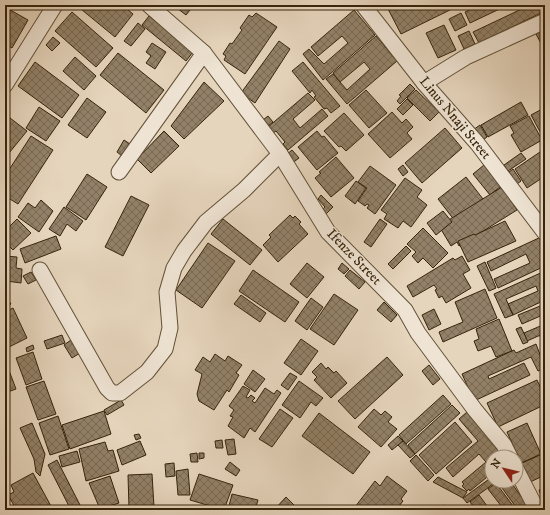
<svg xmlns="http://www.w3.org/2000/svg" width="550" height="515" font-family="'IM FELL DW Pica',serif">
	<defs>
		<pattern id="building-cross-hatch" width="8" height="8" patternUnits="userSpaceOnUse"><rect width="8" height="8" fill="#928168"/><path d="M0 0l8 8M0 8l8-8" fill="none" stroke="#786954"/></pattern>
	</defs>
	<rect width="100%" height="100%" fill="#e6d5bd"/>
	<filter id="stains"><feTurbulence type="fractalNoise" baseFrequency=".005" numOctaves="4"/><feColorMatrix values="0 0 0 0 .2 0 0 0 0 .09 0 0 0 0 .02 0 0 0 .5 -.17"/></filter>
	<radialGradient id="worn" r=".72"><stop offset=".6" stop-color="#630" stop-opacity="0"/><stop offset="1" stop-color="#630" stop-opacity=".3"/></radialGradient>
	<!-- building -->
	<g fill="url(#building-cross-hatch)" stroke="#36250b">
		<path d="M 29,5 L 40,5 L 36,10 Z"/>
		<path d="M 76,5 L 122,5 L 133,14 L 115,37 Z"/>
		<path d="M 173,5 L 194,5 L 186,15 Z"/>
		<path d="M 392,5 L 452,5 L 454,8 L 401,34 L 387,7 Z"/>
		<path d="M 480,5 L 508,5 L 470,23 L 465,12 Z"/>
		<path d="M 530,5 L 545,5 L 545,11 L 479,43 L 473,32 Z"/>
		<path d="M 5,7 L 28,20 L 12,48 L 7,45 L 5,49 Z"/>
		<path d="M 354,10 L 375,35 L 323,80 L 303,54 L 309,49 L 324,64 L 348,43 L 342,36 L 318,56 L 311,47 Z"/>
		<path d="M 72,12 L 113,48 L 96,67 L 55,31 Z"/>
		<path d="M 256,13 L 277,27 L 245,74 L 224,60 L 226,56 L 223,54 L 230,43 L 232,44 L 242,30 L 240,28 L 249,15 L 252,17 Z"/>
		<path d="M 461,13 L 467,25 L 455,31 L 449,19 Z"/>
		<path d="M 149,16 L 193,52 L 186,61 L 142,25 Z"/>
		<path d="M 138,23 L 145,29 L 131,46 L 124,41 Z"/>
		<path d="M 444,25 L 456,50 L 438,58 L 426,33 Z"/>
		<path d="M 544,30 L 545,33 L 545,51 L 536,34 Z"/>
		<path d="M 469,31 L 475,44 L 464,49 L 458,36 Z"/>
		<path d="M 376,36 L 397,61 L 347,104 L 326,79 L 333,74 L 347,90 L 370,69 L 364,62 L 340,82 L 333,73 Z"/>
		<path d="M 53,37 L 60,43 L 52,51 L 46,45 Z"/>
		<path d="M 279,41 L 290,49 L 255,103 L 241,93 Z"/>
		<path d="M 152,43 L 166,52 L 155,69 L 146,63 L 151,56 L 146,52 Z"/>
		<path d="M 118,53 L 164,90 L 146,113 L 100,75 Z"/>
		<path d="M 75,57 L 96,76 L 84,90 L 63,71 Z"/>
		<path d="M 35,62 L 79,95 L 62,118 L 18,86 Z"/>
		<path d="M 303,62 L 340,106 L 331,113 L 327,108 L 324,109 L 314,97 L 316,96 L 312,90 L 310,93 L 292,71 Z"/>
		<path d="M 204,82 L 224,101 L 184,139 L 171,126 Z"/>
		<path d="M 410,84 L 415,89 L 400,104 L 397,101 L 401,96 L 399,95 Z"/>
		<path d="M 366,90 L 387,113 L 369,128 L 349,105 Z"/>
		<path d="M 416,90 L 439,112 L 430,121 L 407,98 Z"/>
		<path d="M 308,93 L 315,100 L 293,119 L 300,128 L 322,109 L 328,116 L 288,150 L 283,144 L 285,142 L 276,131 L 273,133 L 268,127 Z"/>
		<path d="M 87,98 L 106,112 L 87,138 L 68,125 Z"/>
		<path d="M 407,99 L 413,105 L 403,115 L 397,109 Z"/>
		<path d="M 521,102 L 528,115 L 488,137 L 481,125 Z"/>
		<path d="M 39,107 L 60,121 L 46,141 L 26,128 Z"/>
		<path d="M 544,108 L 545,110 L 545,141 L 531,115 Z"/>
		<path d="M 392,112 L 402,123 L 406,119 L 413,127 L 407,133 L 412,139 L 390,158 L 368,134 Z"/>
		<path d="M 344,113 L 364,135 L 346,151 L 341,146 L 339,147 L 324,131 Z"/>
		<path d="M 268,116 L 273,122 L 268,126 L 263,120 Z"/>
		<path d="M 529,116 L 542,140 L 521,152 L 511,135 L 514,133 L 510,126 Z"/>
		<path d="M 10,118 L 27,131 L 5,158 L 5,124 Z"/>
		<path d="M 480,125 L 487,137 L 480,142 L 473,130 Z"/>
		<path d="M 445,128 L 462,148 L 422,183 L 405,163 Z"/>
		<path d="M 164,131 L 179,146 L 151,173 L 137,159 Z"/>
		<path d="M 317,131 L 322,137 L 324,136 L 338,153 L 317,170 L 298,147 Z"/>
		<path d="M 31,136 L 53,150 L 18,204 L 5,196 L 5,176 Z"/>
		<path d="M 124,140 L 130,144 L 122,156 L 117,152 Z"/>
		<path d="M 292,150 L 299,158 L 291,164 L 285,156 Z"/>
		<path d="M 540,152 L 545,160 L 545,176 L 527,188 L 515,169 Z"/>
		<path d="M 521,153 L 526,159 L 508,171 L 504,165 Z"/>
		<path d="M 336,157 L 354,178 L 331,197 L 315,178 L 321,173 L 319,172 Z"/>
		<path d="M 403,165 L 408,172 L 403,176 L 398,169 Z"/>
		<path d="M 484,165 L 501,186 L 490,195 L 473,174 Z"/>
		<path d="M 370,166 L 396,185 L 375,214 L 367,208 L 369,205 L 367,204 L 365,206 L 358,201 L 367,188 L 358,182 Z"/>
		<path d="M 513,169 L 521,181 L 517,184 L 509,172 Z"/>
		<path d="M 87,174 L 107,187 L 86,220 L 66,207 Z"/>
		<path d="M 466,177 L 483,199 L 455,221 L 438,199 Z"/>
		<path d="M 405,178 L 422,190 L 417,197 L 427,205 L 411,227 L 403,221 L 398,228 L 384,219 L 387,214 L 381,210 Z"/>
		<path d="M 356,181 L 366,188 L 355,204 L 345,196 Z"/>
		<path d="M 502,187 L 517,210 L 459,246 L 457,242 L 451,246 L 439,226 Z"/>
		<path d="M 321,195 L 333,207 L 325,215 L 321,211 L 325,207 L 318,199 Z"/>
		<path d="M 131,196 L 149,205 L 123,256 L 105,247 Z"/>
		<path d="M 41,200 L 53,211 L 39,232 L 18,217 L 28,203 L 35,208 Z"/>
		<path d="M 64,207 L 83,221 L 76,231 L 67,224 L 60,236 L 49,229 Z"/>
		<path d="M 443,211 L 452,222 L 436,235 L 427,223 Z"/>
		<path d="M 290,215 L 293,218 L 295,216 L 301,222 L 299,224 L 308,234 L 278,262 L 263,245 L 271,237 L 269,235 Z"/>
		<path d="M 17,219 L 31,233 L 13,250 L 5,242 L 5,231 Z"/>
		<path d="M 223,219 L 262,250 L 250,265 L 211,234 Z"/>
		<path d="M 380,219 L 387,224 L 371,247 L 364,242 Z"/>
		<path d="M 505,221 L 516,241 L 468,262 L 458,241 L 474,234 L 475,235 Z"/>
		<path d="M 423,228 L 448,253 L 433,268 L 423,258 L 418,263 L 412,256 L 416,252 L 407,244 Z"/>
		<path d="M 56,236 L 61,249 L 25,263 L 20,249 Z"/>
		<path d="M 541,237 L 545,246 L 545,266 L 498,288 L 494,279 L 530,263 L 526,254 L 491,271 L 487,262 Z"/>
		<path d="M 208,243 L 235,261 L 202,308 L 176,290 Z"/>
		<path d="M 406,246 L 411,251 L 393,269 L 388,264 Z"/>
		<path d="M 5,256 L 17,257 L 16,268 L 22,269 L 21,283 L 6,281 L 5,286 Z"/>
		<path d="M 462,256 L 470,270 L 463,274 L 471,288 L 446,303 L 442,296 L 439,298 L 435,290 L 437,289 L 434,285 L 413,297 L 407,286 L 453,258 L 455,260 Z"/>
		<path d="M 485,262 L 496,288 L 489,291 L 477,266 Z"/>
		<path d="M 307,263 L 324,277 L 307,298 L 290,284 Z"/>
		<path d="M 342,263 L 349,269 L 344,274 L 338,269 Z"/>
		<path d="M 253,270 L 299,302 L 285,322 L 239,291 Z"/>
		<path d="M 350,270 L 365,282 L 359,289 L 345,276 Z"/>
		<path d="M 545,271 L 545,300 L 513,315 L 508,304 L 538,291 L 536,286 L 506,299 L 513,315 L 505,318 L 494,294 Z"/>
		<path d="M 31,272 L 36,280 L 28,284 L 23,276 Z"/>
		<path d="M 485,289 L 497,318 L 443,342 L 439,332 L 463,322 L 455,302 Z"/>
		<path d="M 334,294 L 358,310 L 334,345 L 310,329 Z"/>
		<path d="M 5,295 L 11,304 L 5,307 Z"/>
		<path d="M 241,295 L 266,313 L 260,322 L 234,304 Z"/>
		<path d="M 311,298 L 323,307 L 307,330 L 295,321 Z"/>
		<path d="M 384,302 L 397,315 L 391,322 L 377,310 Z"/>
		<path d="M 545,304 L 545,314 L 522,324 L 518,315 Z"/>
		<path d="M 13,308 L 27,338 L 5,349 L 5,312 Z"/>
		<path d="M 434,309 L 441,324 L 429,330 L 422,315 Z"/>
		<path d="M 499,319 L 512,351 L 496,357 L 491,346 L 478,351 L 474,341 L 479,339 L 476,329 Z"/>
		<path d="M 545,324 L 545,333 L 527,341 L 524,333 Z"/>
		<path d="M 521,327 L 528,342 L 523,344 L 516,329 Z"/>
		<path d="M 545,334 L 545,340 L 542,341 L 540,336 Z"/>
		<path d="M 62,335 L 65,343 L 47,349 L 44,341 Z"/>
		<path d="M 301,339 L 318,351 L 301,375 L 284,363 Z"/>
		<path d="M 71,340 L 80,353 L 72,358 L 64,345 Z"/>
		<path d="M 536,344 L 545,368 L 538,371 L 531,357 L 488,376 L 489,379 L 524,363 L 530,375 L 474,401 L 462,374 L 514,350 L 516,353 Z"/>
		<path d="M 33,345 L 34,349 L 27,352 L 26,348 Z"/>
		<path d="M 33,352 L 42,379 L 26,385 L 16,358 Z"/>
		<path d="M 215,354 L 225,361 L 228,356 L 242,365 L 236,373 L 239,375 L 229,392 L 227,390 L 214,410 L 199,401 L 197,394 L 202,374 L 195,370 L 203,357 L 210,362 Z"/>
		<path d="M 387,357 L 403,375 L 355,419 L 338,401 Z"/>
		<path d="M 321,363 L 326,369 L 328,367 L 334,373 L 336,371 L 347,383 L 331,398 L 314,380 L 317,377 L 312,372 Z"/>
		<path d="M 7,365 L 16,389 L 5,393 L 5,366 Z"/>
		<path d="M 429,365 L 440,379 L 433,385 L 422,371 Z"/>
		<path d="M 253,370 L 265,379 L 255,392 L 244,384 Z"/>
		<path d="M 290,373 L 297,377 L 288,390 L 281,385 Z"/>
		<path d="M 537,380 L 545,397 L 545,408 L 544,405 L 498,427 L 487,403 Z"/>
		<path d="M 44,381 L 56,414 L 38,420 L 26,387 Z"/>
		<path d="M 299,381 L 323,398 L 316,406 L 311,402 L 300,418 L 282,405 Z"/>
		<path d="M 243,386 L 250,390 L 246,397 L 248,398 L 251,395 L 255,398 L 252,401 L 255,403 L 265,388 L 274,394 L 277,390 L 281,393 L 255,432 L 250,428 L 244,438 L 228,426 L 233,417 L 230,416 L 234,410 L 229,406 Z"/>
		<path d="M 443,395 L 451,404 L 406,444 L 399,435 Z"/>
		<path d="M 121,400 L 124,405 L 107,415 L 104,410 Z"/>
		<path d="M 452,405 L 460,413 L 415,454 L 408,445 Z"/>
		<path d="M 280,409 L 293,418 L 272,447 L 259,439 Z"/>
		<path d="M 374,409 L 381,415 L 385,411 L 392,417 L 388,422 L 397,429 L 381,447 L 358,427 Z"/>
		<path d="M 104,411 L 111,434 L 70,449 L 62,425 Z"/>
		<path d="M 467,412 L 505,457 L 492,457 L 492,473 L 470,491 L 469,489 L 467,491 L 462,486 L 464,484 L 462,482 L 486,462 L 479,454 L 453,477 L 446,468 L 478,441 L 459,419 Z"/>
		<path d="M 319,413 L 370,452 L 353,474 L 302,436 Z"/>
		<path d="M 58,416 L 69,449 L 50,455 L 39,423 Z"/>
		<path d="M 545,420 L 545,435 L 540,422 Z"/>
		<path d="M 455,422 L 472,442 L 436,474 L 419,455 Z"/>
		<path d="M 32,423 L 45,454 L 40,476 L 36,472 L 34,459 L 20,428 Z"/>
		<path d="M 527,423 L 541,454 L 521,463 L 507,432 Z"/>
		<path d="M 139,434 L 141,438 L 136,440 L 134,435 Z"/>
		<path d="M 398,436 L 403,441 L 392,450 L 388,445 Z"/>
		<path d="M 234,439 L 236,454 L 228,455 L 225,440 Z"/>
		<path d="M 222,440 L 223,448 L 216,448 L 215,441 Z"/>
		<path d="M 140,441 L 146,455 L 122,465 L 117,450 Z"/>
		<path d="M 403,441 L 415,454 L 410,458 L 398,445 Z"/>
		<path d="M 105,442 L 108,451 L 113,450 L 119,471 L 86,481 L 79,449 Z"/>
		<path d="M 77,451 L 80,462 L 62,467 L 59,456 Z"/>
		<path d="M 197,453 L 198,462 L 191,462 L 190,454 Z"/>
		<path d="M 199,453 L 204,453 L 204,458 L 199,459 Z"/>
		<path d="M 416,455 L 434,475 L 428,481 L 410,461 Z"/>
		<path d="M 540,455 L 545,467 L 545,475 L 528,483 L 520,464 Z"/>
		<path d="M 57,460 L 80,505 L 71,510 L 48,465 Z"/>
		<path d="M 230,462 L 240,470 L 236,476 L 225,469 Z"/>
		<path d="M 174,463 L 175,476 L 166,477 L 165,464 Z"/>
		<path d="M 188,469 L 190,495 L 178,495 L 176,471 Z"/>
		<path d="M 33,473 L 52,508 L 49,510 L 24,510 L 22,506 L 16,509 L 8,495 L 14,492 L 11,485 Z"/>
		<path d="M 152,474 L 154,507 L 129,508 L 128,475 Z"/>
		<path d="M 199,474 L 233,485 L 224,510 L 190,500 Z"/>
		<path d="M 110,476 L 119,503 L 100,509 L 89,483 Z"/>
		<path d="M 387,476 L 407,491 L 401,499 L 403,501 L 396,510 L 358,510 L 355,507 L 375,481 L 380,486 Z"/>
		<path d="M 438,477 L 467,492 L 463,498 L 433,482 Z"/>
		<path d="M 492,477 L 492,481 L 496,482 L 467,503 L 463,498 Z"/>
		<path d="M 497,481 L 510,481 L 531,510 L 518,510 Z"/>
		<path d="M 496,483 L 516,510 L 498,510 L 502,507 L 488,489 Z"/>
		<path d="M 545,488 L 545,506 L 539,490 Z"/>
		<path d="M 232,494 L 258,500 L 255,510 L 228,510 Z"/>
		<path d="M 479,495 L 490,510 L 476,510 L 470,502 Z"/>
		<path d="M 286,497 L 299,510 L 274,510 Z"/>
		<path d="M 445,505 L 448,510 L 436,510 Z"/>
	</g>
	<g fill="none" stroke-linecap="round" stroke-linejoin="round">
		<!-- minor casing -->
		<g stroke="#625138" stroke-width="17">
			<g id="minor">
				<path d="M 149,5 L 204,53 L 280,154 L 328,232 L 405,310 L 418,333 L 475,410 L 504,445 L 510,457"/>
				<path d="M 363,5 L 424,83 L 477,143 L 545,233"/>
				<path d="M 424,83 L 466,57 L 545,21"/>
				<path d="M 5,85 L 55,5"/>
				<path d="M 119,172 L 204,53"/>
				<path d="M 40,270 L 107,388 L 112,393 L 120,393 L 147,372 L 165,349 L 170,328 L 167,292 L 174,268 L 184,251 L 206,222 L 244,190 L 280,154"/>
				<path d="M 516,469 L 537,510"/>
			</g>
		</g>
		<!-- minor -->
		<use href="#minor" stroke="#efe4d4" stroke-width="15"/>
	</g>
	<g text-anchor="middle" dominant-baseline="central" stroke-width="3" stroke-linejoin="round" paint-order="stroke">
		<!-- street labels -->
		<g font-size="14" fill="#36250b" stroke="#efe4d4">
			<text transform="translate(455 118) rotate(50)">Linus Nnaji Street</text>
			<text transform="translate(354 257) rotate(46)">Ifenze Street</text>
		</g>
	</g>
	<!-- margin -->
	<rect width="550" height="515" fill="none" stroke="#e6d5bd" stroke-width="20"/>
	<rect x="6" y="6" width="538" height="503" fill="none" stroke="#36250b" stroke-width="2"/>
	<rect x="10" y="10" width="530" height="495" fill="none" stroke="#36250b"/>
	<!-- north arrow -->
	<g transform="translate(504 469) rotate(305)"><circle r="19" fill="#efe4d4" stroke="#a59884"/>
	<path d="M0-3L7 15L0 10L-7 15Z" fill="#8f2418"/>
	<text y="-6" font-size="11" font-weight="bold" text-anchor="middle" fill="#36250b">N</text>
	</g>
	<rect width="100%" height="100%" filter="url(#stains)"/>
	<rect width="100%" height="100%" fill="url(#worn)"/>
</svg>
